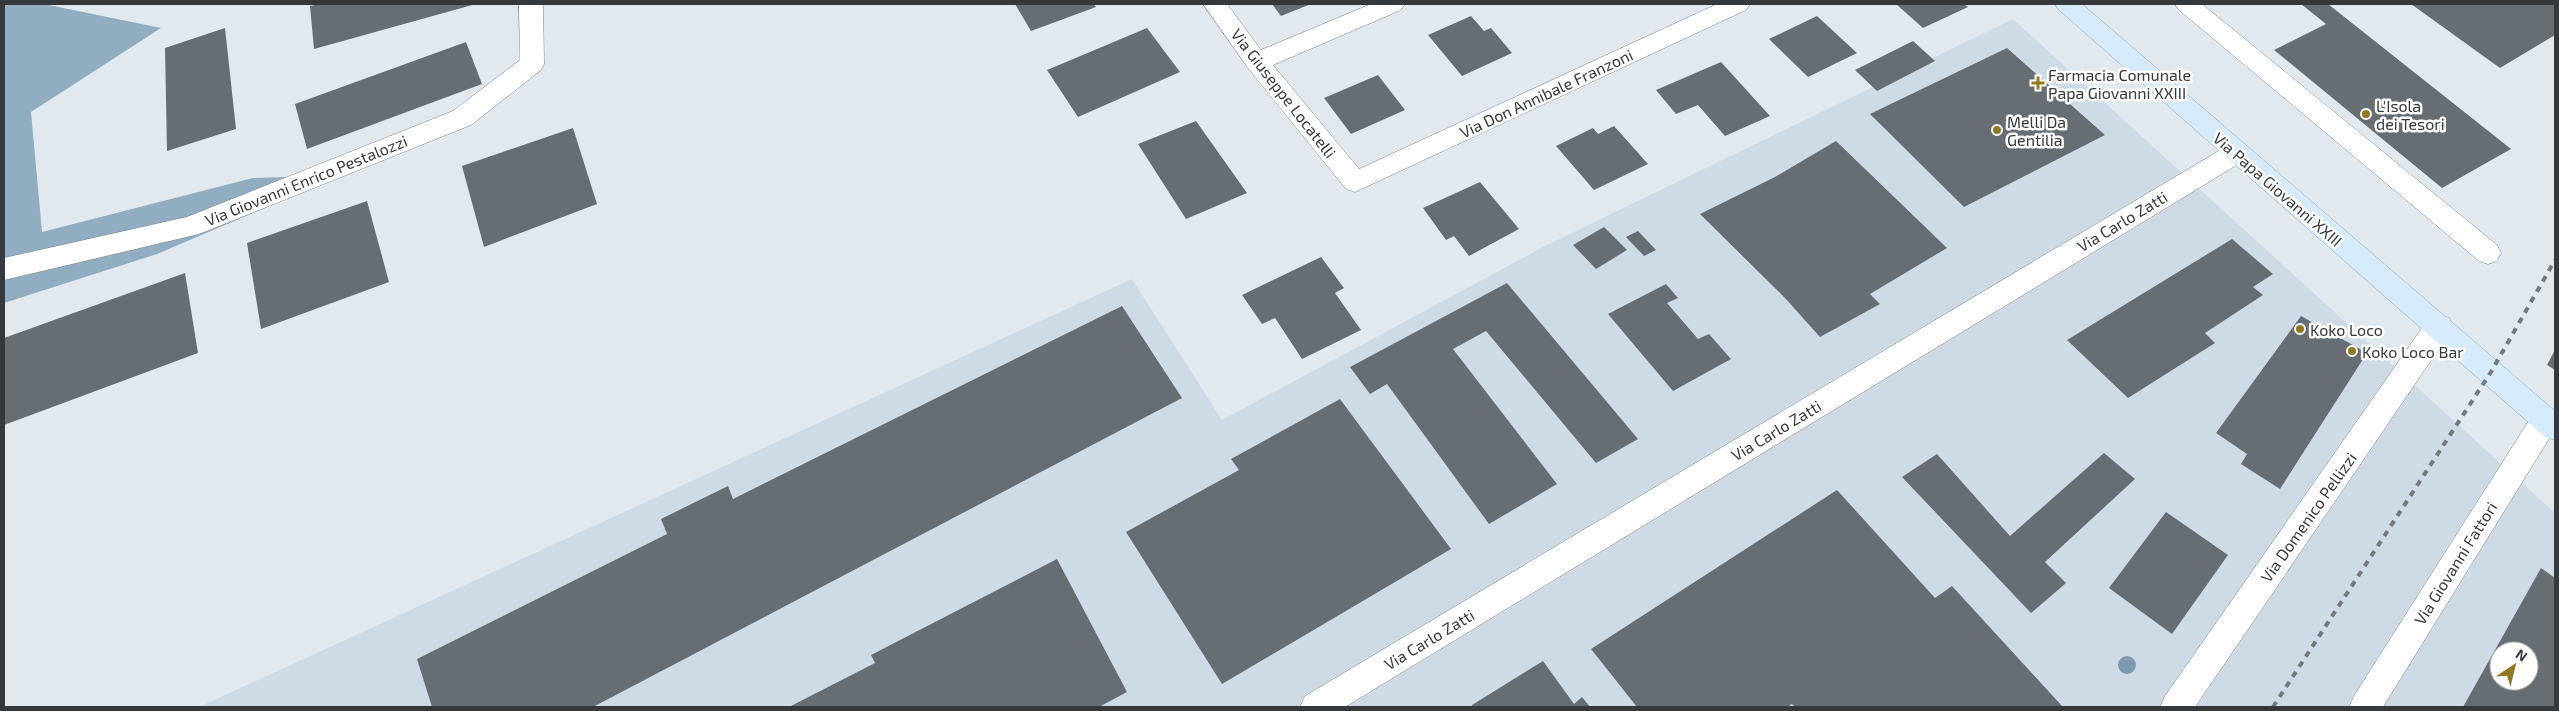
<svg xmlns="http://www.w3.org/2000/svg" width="2559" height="711" font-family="'Exo 2',sans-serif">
	<rect width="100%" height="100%" fill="#e1e9ef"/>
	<!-- built -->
	<path fill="#cedbe6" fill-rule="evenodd" d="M 2013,19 L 2555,513 L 2555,707 L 199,707 L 1132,279 L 1222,420 L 1545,246 ZM 2499,651 L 2529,651 L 2529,681 L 2499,681 Z"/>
	<!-- forest -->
	<path fill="#91adc1" d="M 4,4 L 44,4 L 161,28 L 31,112 L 42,232 L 253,178 L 317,176 L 272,205 L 157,254 L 4,303 Z"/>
	<!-- building -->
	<g fill="#676e73" fill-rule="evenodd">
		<path d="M 320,4 L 476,4 L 314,49 L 310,6 Z"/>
		<path d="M 1015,4 L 1094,4 L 1096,7 L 1031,31 Z"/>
		<path d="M 1272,4 L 1311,4 L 1281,16 Z"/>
		<path d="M 1896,4 L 1964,4 L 1968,7 L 1923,28 Z"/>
		<path d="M 2301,4 L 2328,4 L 2511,149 L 2442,188 L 2274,50 L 2326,24 Z"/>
		<path d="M 2411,4 L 2555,4 L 2555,35 L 2500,68 Z"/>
		<path d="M 1471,16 L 1484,31 L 1491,28 L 1512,53 L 1462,76 L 1428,35 Z"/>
		<path d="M 1817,16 L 1857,53 L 1808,77 L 1769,39 Z"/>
		<path d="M 225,28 L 236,129 L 167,151 L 165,48 Z"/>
		<path d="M 1147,28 L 1180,72 L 1078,117 L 1047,70 Z"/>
		<path d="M 1913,41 L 1935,61 L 1877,91 L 1855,70 Z"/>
		<path d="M 466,42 L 482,84 L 307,149 L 295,104 Z"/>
		<path d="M 2007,48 L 2105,135 L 1964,207 L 1870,114 Z"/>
		<path d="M 1721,62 L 1770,116 L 1725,136 L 1698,105 L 1676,114 L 1656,90 Z"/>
		<path d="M 1378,75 L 1405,110 L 1351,134 L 1324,98 Z"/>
		<path d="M 1196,121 L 1247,193 L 1186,219 L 1138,144 Z"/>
		<path d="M 1614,126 L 1648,164 L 1594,190 L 1556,146 L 1593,128 L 1598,134 Z"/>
		<path d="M 573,128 L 597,204 L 484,247 L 462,166 Z"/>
		<path d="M 1836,141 L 1947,248 L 1870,294 L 1880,304 L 1820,337 L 1785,298 L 1700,214 L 1775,177 Z"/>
		<path d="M 1480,182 L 1519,229 L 1469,256 L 1454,236 L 1446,240 L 1423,208 Z"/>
		<path d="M 367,201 L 389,282 L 261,329 L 247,243 Z"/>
		<path d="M 1604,227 L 1627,250 L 1596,269 L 1573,245 Z"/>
		<path d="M 1638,231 L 1656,250 L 1644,256 L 1626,237 Z"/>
		<path d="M 2232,239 L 2273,274 L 2253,287 L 2263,295 L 2205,333 L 2215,343 L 2128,398 L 2067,340 Z"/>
		<path d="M 1321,257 L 1344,288 L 1335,293 L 1361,330 L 1302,359 L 1275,318 L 1262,324 L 1242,295 Z"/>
		<path d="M 185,273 L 198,353 L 4,425 L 4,338 Z"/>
		<path d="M 1507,283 L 1638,439 L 1596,463 L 1486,331 L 1453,349 L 1557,484 L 1489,524 L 1387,384 L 1370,394 L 1350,367 Z"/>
		<path d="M 1666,284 L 1678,298 L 1667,303 L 1698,339 L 1709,334 L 1731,359 L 1673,391 L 1608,314 Z"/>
		<path d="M 1122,306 L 1182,398 L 593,707 L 432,707 L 417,659 L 667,534 L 661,519 L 728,486 L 733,499 Z"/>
		<path d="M 2301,316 L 2367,353 L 2280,489 L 2241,464 L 2247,454 L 2216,433 Z"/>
		<path d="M 2555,350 L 2555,370 L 2547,365 Z"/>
		<path d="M 1340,399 L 1451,549 L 1222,684 L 1126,532 L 1239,470 L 1231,459 Z"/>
		<path d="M 2104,453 L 2135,479 L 2045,562 L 2066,583 L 2031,613 L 1902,477 L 1937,454 L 2010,536 Z"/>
		<path d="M 1837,490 L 1935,598 L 1952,586 L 2063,707 L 1795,707 L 1792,704 L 1787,707 L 1637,707 L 1591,649 Z"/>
		<path d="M 2166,512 L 2228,555 L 2172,634 L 2109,588 Z"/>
		<path d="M 1057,559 L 1127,692 L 1099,707 L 789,707 L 875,663 L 871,655 Z"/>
		<path d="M 2541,568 L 2555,578 L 2555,707 L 2463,707 ZM 2499,651 L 2529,651 L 2529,681 L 2499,681 Z"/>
		<path d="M 1543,661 L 1574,704 L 1582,697 L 1590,707 L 1473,707 L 1472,705 Z"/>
	</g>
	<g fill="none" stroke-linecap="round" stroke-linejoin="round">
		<!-- minor casing -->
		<g stroke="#7c8389" stroke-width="1">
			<g id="minor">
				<path d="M 519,4 L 543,4 L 544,64 L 541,70 L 471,125 L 199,234 L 4,280 L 4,258 L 187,217 L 453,111 L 520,60 Z"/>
				<path d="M 1203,4 L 1227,4 L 1261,50 L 1371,4 L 1405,4 L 1401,10 L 1273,65 L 1359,169 L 1717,4 L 1750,4 L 1746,10 L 1355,192 L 1346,189 L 1248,68 Z"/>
				<path d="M 2175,4 L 2202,4 L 2497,245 L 2501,253 L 2497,261 L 2488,264 L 2479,261 L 2179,10 Z"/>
				<path d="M 2236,143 L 2245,146 L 2249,153 L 2245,160 L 1345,707 L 1300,707 L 1305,696 L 2227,146 Z"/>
				<path d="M 2439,315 L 2449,318 L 2453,326 L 2449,334 L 2195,707 L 2160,707 L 2165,696 L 2429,318 Z"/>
				<path d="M 2545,408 L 2555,411 L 2555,429 L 2383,707 L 2349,707 L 2354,696 L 2535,411 Z"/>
			</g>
		</g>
		<!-- major casing -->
		<g stroke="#8ca4b5" stroke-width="1">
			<path id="major" d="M 2055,4 L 2082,4 L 2555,411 L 2555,440 L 2545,437 L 2059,10 Z"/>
		</g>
		<!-- minor -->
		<use href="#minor" fill="#fff" fill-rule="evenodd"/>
		<!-- major -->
		<use href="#major" fill="#d6ebfa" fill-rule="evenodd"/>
		<!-- rail -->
		<path stroke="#74797c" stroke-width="4" stroke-dasharray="6 6" stroke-linecap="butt" d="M 2273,707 L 2491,372 L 2555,260"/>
	</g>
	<!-- trees -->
	<circle fill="#7d9aaf" cx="2127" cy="665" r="9"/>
	<!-- markers -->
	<g fill="#93781f" stroke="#fff" stroke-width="2">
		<path d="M2035.5 75.5h5v5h5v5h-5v5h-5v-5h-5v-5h5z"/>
		<circle cx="2366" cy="114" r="5"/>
		<circle cx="1997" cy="130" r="5"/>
		<circle cx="2300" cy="329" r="5"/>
		<circle cx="2352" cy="351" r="5"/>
	</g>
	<g text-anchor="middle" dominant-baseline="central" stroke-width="5" stroke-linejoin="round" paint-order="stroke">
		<!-- poi labels -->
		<g font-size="16" fill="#36393b" stroke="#fff" text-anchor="start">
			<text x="2048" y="74">Farmacia Comunale<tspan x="2048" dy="18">Papa Giovanni XXIII</tspan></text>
			<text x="2376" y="105">L'Isola<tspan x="2376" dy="18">dei Tesori</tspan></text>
			<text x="2007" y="121">Melli Da<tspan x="2007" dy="18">Gentilia</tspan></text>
			<text x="2310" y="329">Koko Loco</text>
			<text x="2362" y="351">Koko Loco Bar</text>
		</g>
		<!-- street labels -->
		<g font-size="16" fill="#36393b" stroke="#fff">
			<text transform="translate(1284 93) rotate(52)">Via Giuseppe Locatelli</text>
			<text transform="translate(1546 93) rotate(-25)">Via Don Annibale Franzoni</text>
			<text transform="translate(306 180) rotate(-22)">Via Giovanni Enrico Pestalozzi</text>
			<text transform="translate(2278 189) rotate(41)">Via Papa Giovanni XXIII</text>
			<text transform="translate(2122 221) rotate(-31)">Via Carlo Zatti</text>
			<text transform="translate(1776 430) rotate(-31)">Via Carlo Zatti</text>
			<text transform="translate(2308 517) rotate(-55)">Via Domenico Pellizzi</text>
			<text transform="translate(2455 563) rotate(-58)">Via Giovanni Fattori</text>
			<text transform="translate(1429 639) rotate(-31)">Via Carlo Zatti</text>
		</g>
	</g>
	<!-- border -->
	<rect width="2559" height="711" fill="none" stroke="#36393b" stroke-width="10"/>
	<!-- north arrow -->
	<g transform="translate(2514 666) rotate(35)"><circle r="24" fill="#ffffff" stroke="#afb0b1"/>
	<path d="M0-4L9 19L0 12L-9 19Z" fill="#93781f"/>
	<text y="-8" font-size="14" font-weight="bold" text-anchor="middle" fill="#36393b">N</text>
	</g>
</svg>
